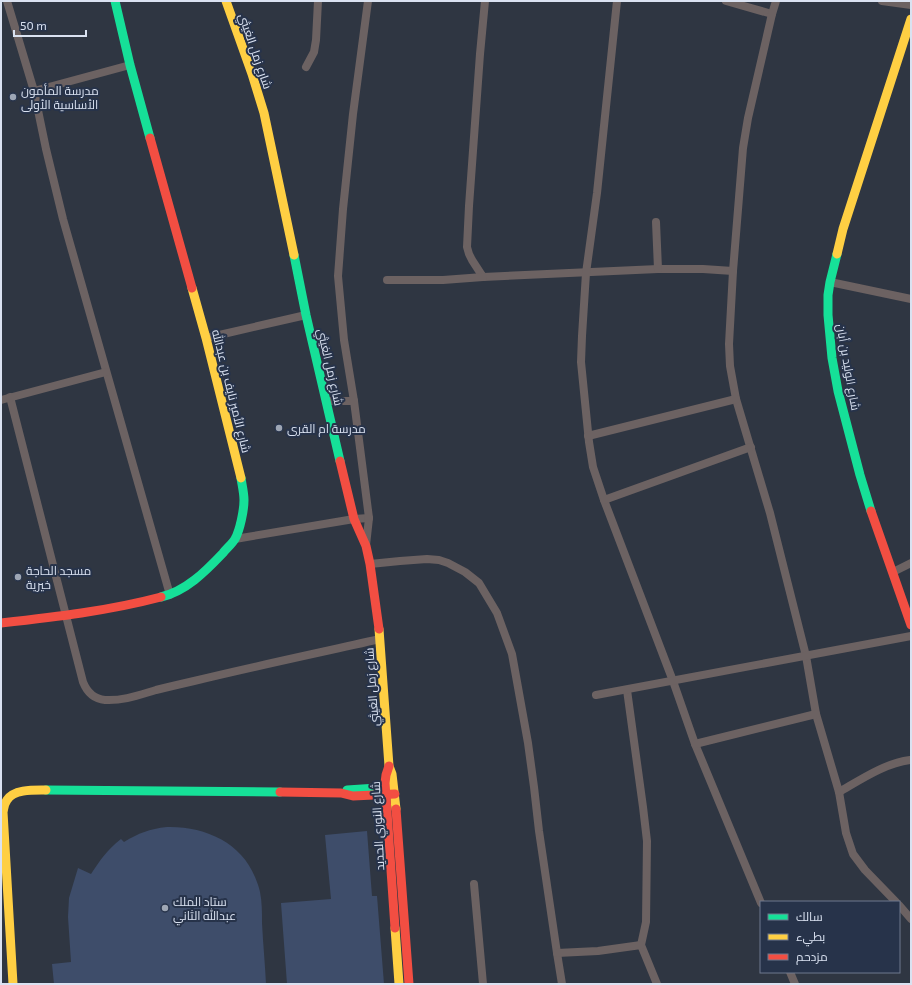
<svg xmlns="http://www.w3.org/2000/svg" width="912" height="985" font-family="'Exo 2',Cairo,sans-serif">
	<rect width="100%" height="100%" fill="#2f3642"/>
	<!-- pitch -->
	<g fill="#3e4d6a">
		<path d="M 167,827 C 204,826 241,842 255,877 C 257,882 259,887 260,892 C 262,902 262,912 262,923 C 263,943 265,964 266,984 L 54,984 L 52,964 L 71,962 L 68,917 L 69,898 L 78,868 L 91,874 C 101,859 106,851 121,839 L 124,842 C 139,833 149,829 167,827 Z"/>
		<path d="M 367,831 L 372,896 L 377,896 L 384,984 L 287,984 L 281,903 L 331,899 L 325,835 Z"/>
	</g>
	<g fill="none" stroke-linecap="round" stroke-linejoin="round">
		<!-- street -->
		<g stroke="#6c6262" stroke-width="8">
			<path d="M 7,1 L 34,91 L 46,149 L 63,219 L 170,595"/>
			<path d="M 485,1 L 480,54 L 469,206 L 467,247 L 469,254 L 472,260 L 483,277 L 658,269 L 703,269 L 733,271"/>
			<path d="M 617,1 L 597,193 L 586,273 L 582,336 L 581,362 L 589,442 L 593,467 L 604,500 L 673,681 L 695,744 L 761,903"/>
			<path d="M 726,1 L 772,14"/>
			<path d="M 776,1 L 772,14 L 748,118 L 743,148 L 733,271 L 729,344 L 730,366 L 736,399 L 770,513 L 806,656 L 816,714 L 839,792 L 846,833 L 853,854 L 865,870 L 896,902"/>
			<path d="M 882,1 L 911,5"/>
			<path d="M 306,67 L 314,52 L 316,40 L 318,1"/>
			<path d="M 34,91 L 130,65"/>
			<path d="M 656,222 L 658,269"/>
			<path d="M 387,280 L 443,280 L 483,277"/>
			<path d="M 830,282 L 911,299"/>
			<path d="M 206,338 L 306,315"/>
			<path d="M 10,397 L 83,682 C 87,692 94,699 105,700 C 123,701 139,695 156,690 C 168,687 181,684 194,681 C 256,666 318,653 380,639"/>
			<path d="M 1,400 L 106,372"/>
			<path d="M 326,401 L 354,401"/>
			<path d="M 588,436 L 736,399"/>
			<path d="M 604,500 L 751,447"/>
			<path d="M 235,539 L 354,519 L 369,518"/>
			<path d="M 366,545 L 369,518 L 354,401 L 344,340 L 338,276 L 343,209 L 353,114 L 368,1"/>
			<path d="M 370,564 L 400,561 L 427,559 L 439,560 L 448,563 L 465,572 L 479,583 L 497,613 L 512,654 L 528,743 L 534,787 L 539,831 L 557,953 L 562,984"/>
			<path d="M 893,572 L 911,563"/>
			<path d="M 627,690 L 643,807 L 647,841 L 646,922 L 641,945 L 657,984"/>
			<path d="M 596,695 L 911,636"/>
			<path d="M 695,744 L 816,714"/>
			<path d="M 839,792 C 860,780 885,763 910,760 L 911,760"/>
			<path d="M 474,884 L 483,984"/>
			<path d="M 899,905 L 911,919"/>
			<path d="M 557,953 L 598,951 L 641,945"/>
			<path d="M 790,972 L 795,984"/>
		</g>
		<!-- fast -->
		<g stroke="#16e098" stroke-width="9">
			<path d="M 115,1 L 130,65 L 150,138"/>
			<path d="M 837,254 L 830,282 L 828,295 L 828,315 L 832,358 L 838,391 L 860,475 L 871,511"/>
			<path d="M 294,255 L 306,315 L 340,461"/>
			<path d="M 161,597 C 186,591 205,572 223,553 C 226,549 232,544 235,539 C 240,530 244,510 244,500 C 244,493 242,485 241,478"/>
			<path d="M 46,790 L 280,792"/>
			<path d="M 347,790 L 392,787"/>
		</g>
		<!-- slow -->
		<g stroke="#ffcf43" stroke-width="9">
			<path d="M 226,1 L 252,74 L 264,113 L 294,255"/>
			<path d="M 837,254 L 843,229 L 911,19"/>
			<path d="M 192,288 L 206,338 L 241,478"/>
			<path d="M 379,629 L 389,766 L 392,774 L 396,809"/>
			<path d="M 395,928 L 399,984"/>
			<path d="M 13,984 L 3,812 C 4,808 4,804 7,800 C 14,789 34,790 46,790"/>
		</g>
		<!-- jam -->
		<g stroke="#f24e42" stroke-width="9">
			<path d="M 150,138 L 192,288"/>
			<path d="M 340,461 L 354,519 L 366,546 L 370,564 L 379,629"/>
			<path d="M 871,511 L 911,625"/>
			<path d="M 1,623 C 55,617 108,611 161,597"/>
			<path d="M 389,766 L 386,775 L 385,783 L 395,928"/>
			<path d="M 280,792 L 341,793 L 353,796 L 395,794"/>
			<path d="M 396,809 L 409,984"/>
		</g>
	</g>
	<!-- markers -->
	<g fill="#9ea6b4" stroke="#27334a" stroke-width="1.5">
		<circle cx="13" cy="97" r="4"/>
		<circle cx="279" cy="428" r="4"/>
		<circle cx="18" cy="577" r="4"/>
		<circle cx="165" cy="908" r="4"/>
	</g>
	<g text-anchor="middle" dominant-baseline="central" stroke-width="4" stroke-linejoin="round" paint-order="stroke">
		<!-- street labels -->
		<g font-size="12" fill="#dae2f1" stroke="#27334a">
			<text transform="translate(256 51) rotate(71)">شارع زمل الغيثي</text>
			<text transform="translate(331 367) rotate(77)">شارع زمل الغيثي</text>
			<text transform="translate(849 367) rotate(80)">شارع الوليد بن أبان</text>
			<text transform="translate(232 391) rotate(76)">شارع الأمير نايف بن عبدالله</text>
			<text transform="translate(371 687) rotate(-94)">شارع زمل الغيثي</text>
			<text transform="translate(377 826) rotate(-93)">شارع النوري الحديد</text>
		</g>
		<!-- poi labels -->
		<g font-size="12" fill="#dae2f1" stroke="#27334a" text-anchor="start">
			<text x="21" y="90">مدرسة المأمون<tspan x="21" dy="14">الأساسية الأولى</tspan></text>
			<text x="287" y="428">مدرسة ام القرى</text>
			<text x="26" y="570">مسجد الحاجة<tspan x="26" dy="14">خيرية</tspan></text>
			<text x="173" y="901">ستاد الملك<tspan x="173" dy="14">عبدالله الثاني</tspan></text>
		</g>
	</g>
	<!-- border -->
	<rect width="912" height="985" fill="none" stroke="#dae2f1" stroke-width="4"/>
	<!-- legend -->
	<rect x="760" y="901" width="140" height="72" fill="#27334a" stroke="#6f798d"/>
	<rect x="768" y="914" width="20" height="6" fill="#16e098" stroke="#6f798d"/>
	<text x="796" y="921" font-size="12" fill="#dae2f1">سالك</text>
	<rect x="768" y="934" width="20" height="6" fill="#ffcf43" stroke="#6f798d"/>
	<text x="796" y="941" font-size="12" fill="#dae2f1">بطيء</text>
	<rect x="768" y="954" width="20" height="6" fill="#f24e42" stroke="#6f798d"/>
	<text x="796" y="961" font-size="12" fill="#dae2f1">مزدحم</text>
	<!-- scale -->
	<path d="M14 30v6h72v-6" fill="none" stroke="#dae2f1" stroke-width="2"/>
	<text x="20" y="30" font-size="12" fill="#dae2f1" stroke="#27334a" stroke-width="3" paint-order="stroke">50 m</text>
</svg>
